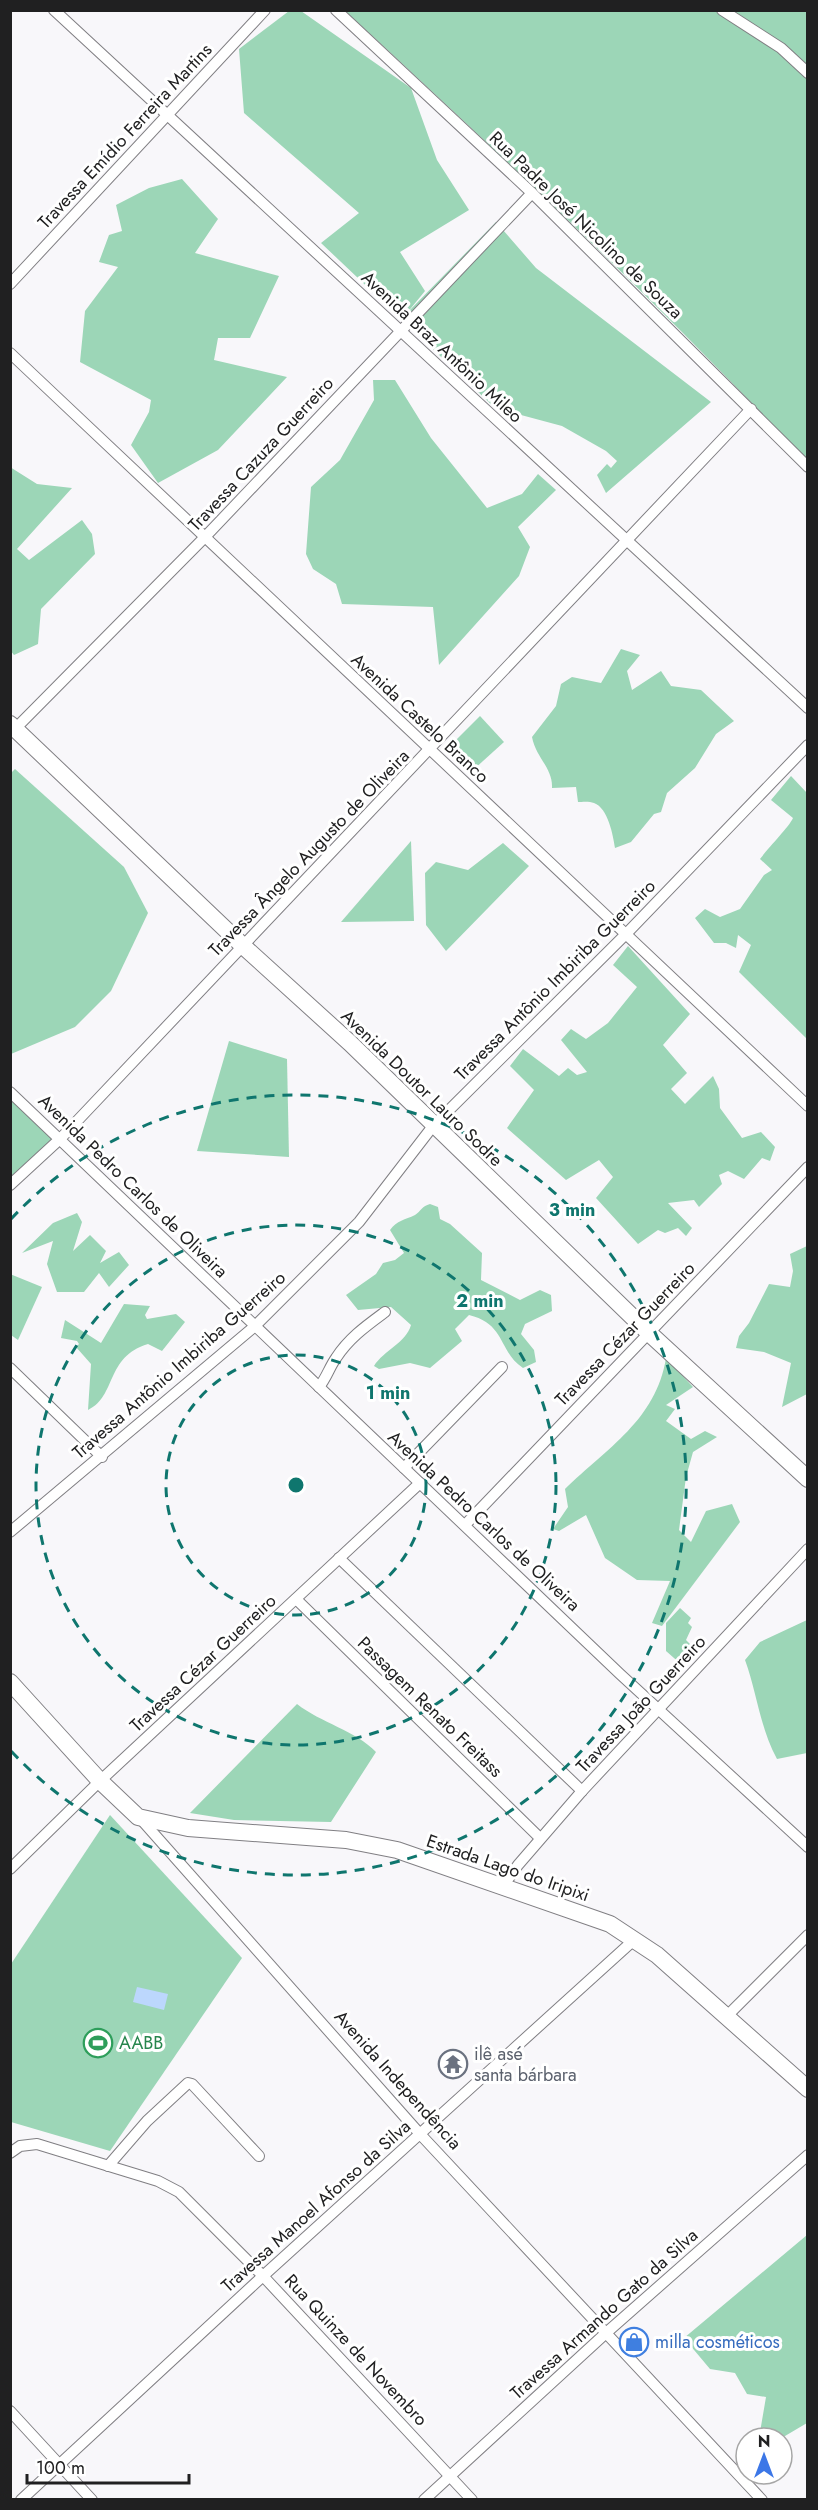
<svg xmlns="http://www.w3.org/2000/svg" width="818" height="2510" font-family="Jost,sans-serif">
	<rect width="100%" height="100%" fill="#f8f7fa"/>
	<!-- green -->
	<g fill="#9cd6b7">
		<path d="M 289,11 L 301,11 L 411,88 L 437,160 L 469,210 L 400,252 L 425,291 L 407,313 L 496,222 L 536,268 L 711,402 L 606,493 L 597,475 L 607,464 L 611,468 L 617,461 L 606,451 L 562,426 L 495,408 L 321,243 L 359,213 L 244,113 L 239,49 Z"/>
		<path d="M 345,11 L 807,11 L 807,461 C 660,305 503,156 345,11 Z"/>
		<path d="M 182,179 L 218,219 L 195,253 L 279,276 L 250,338 L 218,338 L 214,360 L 287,377 L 218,450 L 158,483 L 131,445 L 149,412 L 151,400 L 80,362 L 85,311 L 118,267 L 99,262 L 109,235 L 122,231 L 116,205 L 149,188 Z"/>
		<path d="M 373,380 L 395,380 L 431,438 L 487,508 L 522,494 L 538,474 L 556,490 L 518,527 L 530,547 L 519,576 L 439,665 L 433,607 L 342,604 L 336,584 L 313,569 L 306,554 L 311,487 L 340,460 L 374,400 Z"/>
		<path d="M 10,467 L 37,484 L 72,488 L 17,549 L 29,560 L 82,520 L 92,534 L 95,554 L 41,609 L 38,644 L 14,655 L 10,650 Z"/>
		<path d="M 621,649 L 640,655 L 627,671 L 632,690 L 661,671 L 671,686 L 701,690 L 734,721 L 716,734 L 695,768 L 667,793 L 661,812 L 654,814 L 631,842 L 615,848 C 613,835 608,808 594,803 C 589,801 582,802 578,802 L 576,787 L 552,788 C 553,768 536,758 532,737 L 556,706 L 561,684 L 572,677 L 601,683 Z"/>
		<path d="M 480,716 L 504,742 L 472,771 L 448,748 Z"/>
		<path d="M 15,769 L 124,867 L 148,913 L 111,991 L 75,1027 L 11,1054 L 10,774 Z"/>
		<path d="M 791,776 L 807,793 L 807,1039 L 739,972 L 751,945 L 738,935 L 736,948 L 726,943 L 714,943 L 695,918 L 705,909 L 720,917 L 740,909 L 764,875 L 772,870 L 760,859 C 768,848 789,827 793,818 L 771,800 Z"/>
		<path d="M 411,841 L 414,921 L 341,922 Z"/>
		<path d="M 503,843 L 529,866 L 446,951 L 426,925 L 425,873 L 436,862 L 468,870 Z"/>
		<path d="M 628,946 L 690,1014 L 663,1045 L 687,1073 L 671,1089 L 685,1104 L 713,1076 L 719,1089 L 720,1108 L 742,1138 L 761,1132 L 775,1147 L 770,1161 L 762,1158 L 744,1179 L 728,1171 L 719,1175 L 722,1184 L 699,1207 L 694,1200 L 668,1203 L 692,1228 L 686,1236 L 678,1228 L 665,1233 L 658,1230 L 638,1244 L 596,1198 L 613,1177 L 599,1160 L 566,1180 L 507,1128 L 534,1090 L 510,1066 L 523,1049 L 559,1076 L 568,1068 L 577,1075 L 587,1072 L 561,1040 L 571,1029 L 586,1039 L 608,1023 L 637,987 L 613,965 Z"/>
		<path d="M 229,1041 L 287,1059 L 289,1157 L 197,1151 Z"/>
		<path d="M 10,1097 L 55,1139 L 10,1179 Z"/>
		<path d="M 430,1204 L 438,1207 L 440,1219 L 450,1224 L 482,1253 L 481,1280 L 520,1300 L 540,1290 L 551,1295 L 552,1311 L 525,1324 L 521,1334 L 534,1350 L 536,1362 L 523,1368 C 498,1351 506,1324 469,1315 L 455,1329 L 462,1341 L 430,1368 L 410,1363 L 379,1369 L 374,1366 C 384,1350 406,1343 411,1325 L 391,1307 L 358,1310 L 346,1295 L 376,1274 L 383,1263 L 395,1260 L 404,1253 L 390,1230 C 397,1220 405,1220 415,1215 C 421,1211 422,1206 430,1204 Z"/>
		<path d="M 77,1213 L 82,1222 L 73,1251 L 90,1235 L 106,1251 L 100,1263 L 119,1252 L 129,1265 L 109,1287 L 99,1273 L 84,1292 L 57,1292 L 47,1264 L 53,1241 L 22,1253 L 53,1223 Z"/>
		<path d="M 807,1246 L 807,1394 L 782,1407 L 791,1363 L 764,1352 L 736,1348 L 739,1336 L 749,1323 L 769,1284 L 790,1287 L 793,1271 L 790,1254 Z"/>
		<path d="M 10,1274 L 42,1287 L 18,1340 L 11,1335 Z"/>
		<path d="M 124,1304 L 150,1306 L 145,1315 L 147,1319 L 176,1314 L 185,1322 L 162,1351 L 148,1344 C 105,1357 117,1396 88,1410 L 91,1364 L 76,1347 L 79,1344 L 77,1341 L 61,1338 L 65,1320 L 101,1343 Z"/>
		<path d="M 666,1358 L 693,1387 L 666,1405 L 675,1409 L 666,1421 L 691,1439 L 705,1431 L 717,1437 L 693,1452 L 686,1477 L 679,1530 L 691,1542 L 706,1511 L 732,1504 L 740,1522 L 662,1626 L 652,1623 L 670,1581 L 637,1580 L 605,1558 L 586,1515 L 559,1531 L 553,1529 L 568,1507 L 565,1489 C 607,1448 656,1420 666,1358 Z"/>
		<path d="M 680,1608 L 691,1618 L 688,1623 L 692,1627 L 686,1640 L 698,1652 L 682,1665 L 666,1651 L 666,1623 Z"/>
		<path d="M 807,1620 L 807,1753 L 777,1759 C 760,1728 757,1693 745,1660 L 760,1642 Z"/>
		<path d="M 297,1704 C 321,1723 355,1730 376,1752 L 331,1822 L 234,1820 L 190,1813 Z"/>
		<path d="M 110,1815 L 242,1958 L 110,2151 L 11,2122 L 11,1964 Z"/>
		<path d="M 807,2235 L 807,2423 L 785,2436 L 759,2438 L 766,2397 L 747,2394 L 735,2373 L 710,2369 L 684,2338 Z"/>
	</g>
	<!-- water -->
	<path fill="#bcd7fd" d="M 137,1987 L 168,1994 L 164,2010 L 133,2002 Z"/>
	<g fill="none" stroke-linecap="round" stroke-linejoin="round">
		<!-- street casing -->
		<g stroke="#807f83" stroke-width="12">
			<g id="street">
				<path d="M 54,10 L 808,708"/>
				<path d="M 336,10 L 532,193 L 808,467"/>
				<path d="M 722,10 L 781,48 L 808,73"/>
				<path d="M 10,284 L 265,10"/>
				<path d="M 10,353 L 808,1106"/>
				<path d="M 13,731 L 205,537 L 532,193"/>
				<path d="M 10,1092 L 620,1674 L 808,1847"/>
				<path d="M 10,1185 L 61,1138 L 751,409"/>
				<path d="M 10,1368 L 102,1457"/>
				<path d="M 319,1387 C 327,1377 329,1368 336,1358 C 349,1338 366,1326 385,1312"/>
				<path d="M 404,1468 L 502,1367"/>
				<path d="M 465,1525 L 808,1167"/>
				<path d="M 10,1532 L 255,1326 L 359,1222 L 433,1126 L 627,933 L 808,745"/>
				<path d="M 339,1558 L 582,1791"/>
				<path d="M 296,1599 L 540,1838"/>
				<path d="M 139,1817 L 420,2134 L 762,2500"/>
				<path d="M 10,1869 L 100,1781 L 420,1483"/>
				<path d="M 504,1885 L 518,1865 L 582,1791 L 808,1549"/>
				<path d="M 726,2017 L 808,1935"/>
				<path d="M 10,2153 L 20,2146 L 37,2144 L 158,2181 L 179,2192 L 263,2276 L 472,2500"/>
				<path d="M 108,2166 L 147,2121 L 188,2083 L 192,2084 L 259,2156"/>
				<path d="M 10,2411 L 92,2500"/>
				<path d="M 21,2500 L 263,2276 L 635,1939"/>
				<path d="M 424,2500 L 606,2333 L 808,2155"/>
			</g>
		</g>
		<!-- secondary casing -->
		<g stroke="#807f83" stroke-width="18">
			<g id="secondary">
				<path d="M 10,724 L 242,945 L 350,1043 L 649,1333 L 808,1479"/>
				<path d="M 10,1682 L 100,1781 L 138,1817 L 188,1828 L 346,1840 L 397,1850 L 610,1924 L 657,1955 L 808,2089"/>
			</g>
		</g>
		<!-- street -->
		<use href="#street" stroke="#fff" stroke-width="10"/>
		<!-- secondary -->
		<use href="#secondary" stroke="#fff" stroke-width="16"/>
	</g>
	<!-- distance rings -->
	<g fill="none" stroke="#0f766e" stroke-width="3" stroke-dasharray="10 8">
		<circle cx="296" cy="1485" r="130"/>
		<circle cx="296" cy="1485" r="260"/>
		<path d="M11 1219A390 390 0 1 1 11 1751"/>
	</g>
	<!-- icons -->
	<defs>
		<g id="stadium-ring" transform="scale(1.5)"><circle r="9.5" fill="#fff" stroke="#2e9e5b" stroke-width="1.5"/><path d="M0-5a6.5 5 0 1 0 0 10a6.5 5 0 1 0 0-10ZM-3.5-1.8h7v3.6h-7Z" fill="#2e9e5b"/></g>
		<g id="temple-ring" transform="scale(1.5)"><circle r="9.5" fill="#fff" stroke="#6b7280" stroke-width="1.5"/><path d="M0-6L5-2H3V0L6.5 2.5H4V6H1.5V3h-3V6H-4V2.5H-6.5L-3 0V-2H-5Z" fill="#6b7280"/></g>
		<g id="shop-ring" transform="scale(1.5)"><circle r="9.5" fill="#fff" stroke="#3f7fe0" stroke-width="1.5"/><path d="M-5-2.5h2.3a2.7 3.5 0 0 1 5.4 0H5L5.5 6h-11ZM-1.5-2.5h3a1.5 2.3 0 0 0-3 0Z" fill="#3f7fe0"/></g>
	</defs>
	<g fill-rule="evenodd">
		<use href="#stadium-ring" x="98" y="2043"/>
		<use href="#temple-ring" x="453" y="2064"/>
		<use href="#shop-ring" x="634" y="2342"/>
	</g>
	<g text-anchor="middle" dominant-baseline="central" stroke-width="6" stroke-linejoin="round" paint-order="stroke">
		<!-- street labels -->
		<g font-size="18" fill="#202021" stroke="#fff">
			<text transform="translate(125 136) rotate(-47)">Travessa Emídio Ferreira Martins</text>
			<text transform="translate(586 225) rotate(44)">Rua Padre José Nicolino de Souza</text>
			<text transform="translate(442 347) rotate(43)">Avenida Braz Antônio Mileo</text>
			<text transform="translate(261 454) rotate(-47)">Travessa Cazuza Guerreiro</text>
			<text transform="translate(420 718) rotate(43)">Avenida Castelo Branco</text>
			<text transform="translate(309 853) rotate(-46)">Travessa Ângelo Augusto de Oliveira</text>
			<text transform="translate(555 980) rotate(-45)">Travessa Antônio Imbiriba Guerreiro</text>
			<text transform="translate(422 1088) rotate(44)">Avenida Doutor Lauro Sodre</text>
			<text transform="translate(133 1186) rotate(44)">Avenida Pedro Carlos de Oliveira</text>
			<text transform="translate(625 1334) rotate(-46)">Travessa Cézar Guerreiro</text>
			<text transform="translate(179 1365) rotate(-41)">Travessa Antônio Imbiriba Guerreiro</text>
			<text transform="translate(484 1521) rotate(43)">Avenida Pedro Carlos de Oliveira</text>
			<text transform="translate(203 1663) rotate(-43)">Travessa Cézar Guerreiro</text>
			<text transform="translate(641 1704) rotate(-47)">Travessa João Guerreiro</text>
			<text transform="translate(430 1707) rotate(44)">Passagem Renato Freitass</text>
			<text transform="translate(508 1868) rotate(19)">Estrada Lago do Iripixi</text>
			<text transform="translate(398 2080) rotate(48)">Avenida Independência</text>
			<text transform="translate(316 2206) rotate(-42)">Travessa Manoel Afonso da Silva</text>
			<text transform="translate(604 2314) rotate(-42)">Travessa Armando Gato da Silva</text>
			<text transform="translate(356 2350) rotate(47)">Rua Quinze de Novembro</text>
		</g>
		<!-- leisure labels -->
		<g font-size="18" fill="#27864d" stroke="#fff" text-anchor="start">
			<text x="119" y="2043">AABB</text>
		</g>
		<!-- worship labels -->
		<g font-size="18" fill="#5b616d" stroke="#fff" text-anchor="start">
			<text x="474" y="2054">ilê asé<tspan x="474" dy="21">santa bárbara</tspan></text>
		</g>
		<!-- shop labels -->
		<g font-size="18" fill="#366cbe" stroke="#fff" text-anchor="start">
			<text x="655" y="2342">milla cosméticos</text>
		</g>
	</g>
	<circle cx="296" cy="1485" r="9" fill="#0f766e" stroke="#fff" stroke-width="3"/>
	<g font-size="18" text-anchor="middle" font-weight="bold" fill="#0f766e" stroke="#fff" stroke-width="6" stroke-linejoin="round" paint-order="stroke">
		<text x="572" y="1216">3 min</text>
		<text x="480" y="1307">2 min</text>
		<text x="388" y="1399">1 min</text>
	</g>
	<!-- border -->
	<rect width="818" height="2510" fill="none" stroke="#202021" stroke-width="24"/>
	<!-- north arrow -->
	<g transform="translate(764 2456)"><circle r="28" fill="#ffffff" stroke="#a6a6a6" stroke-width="1.5"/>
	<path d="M0-4.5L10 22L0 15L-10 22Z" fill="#3c77e7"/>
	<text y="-9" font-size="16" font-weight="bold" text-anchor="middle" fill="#202021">N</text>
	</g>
	<!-- scale -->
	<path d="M27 2474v9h162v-9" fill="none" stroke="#202021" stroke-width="3"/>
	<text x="36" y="2474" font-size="18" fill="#202021" stroke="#ffffff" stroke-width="4.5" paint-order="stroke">100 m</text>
</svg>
